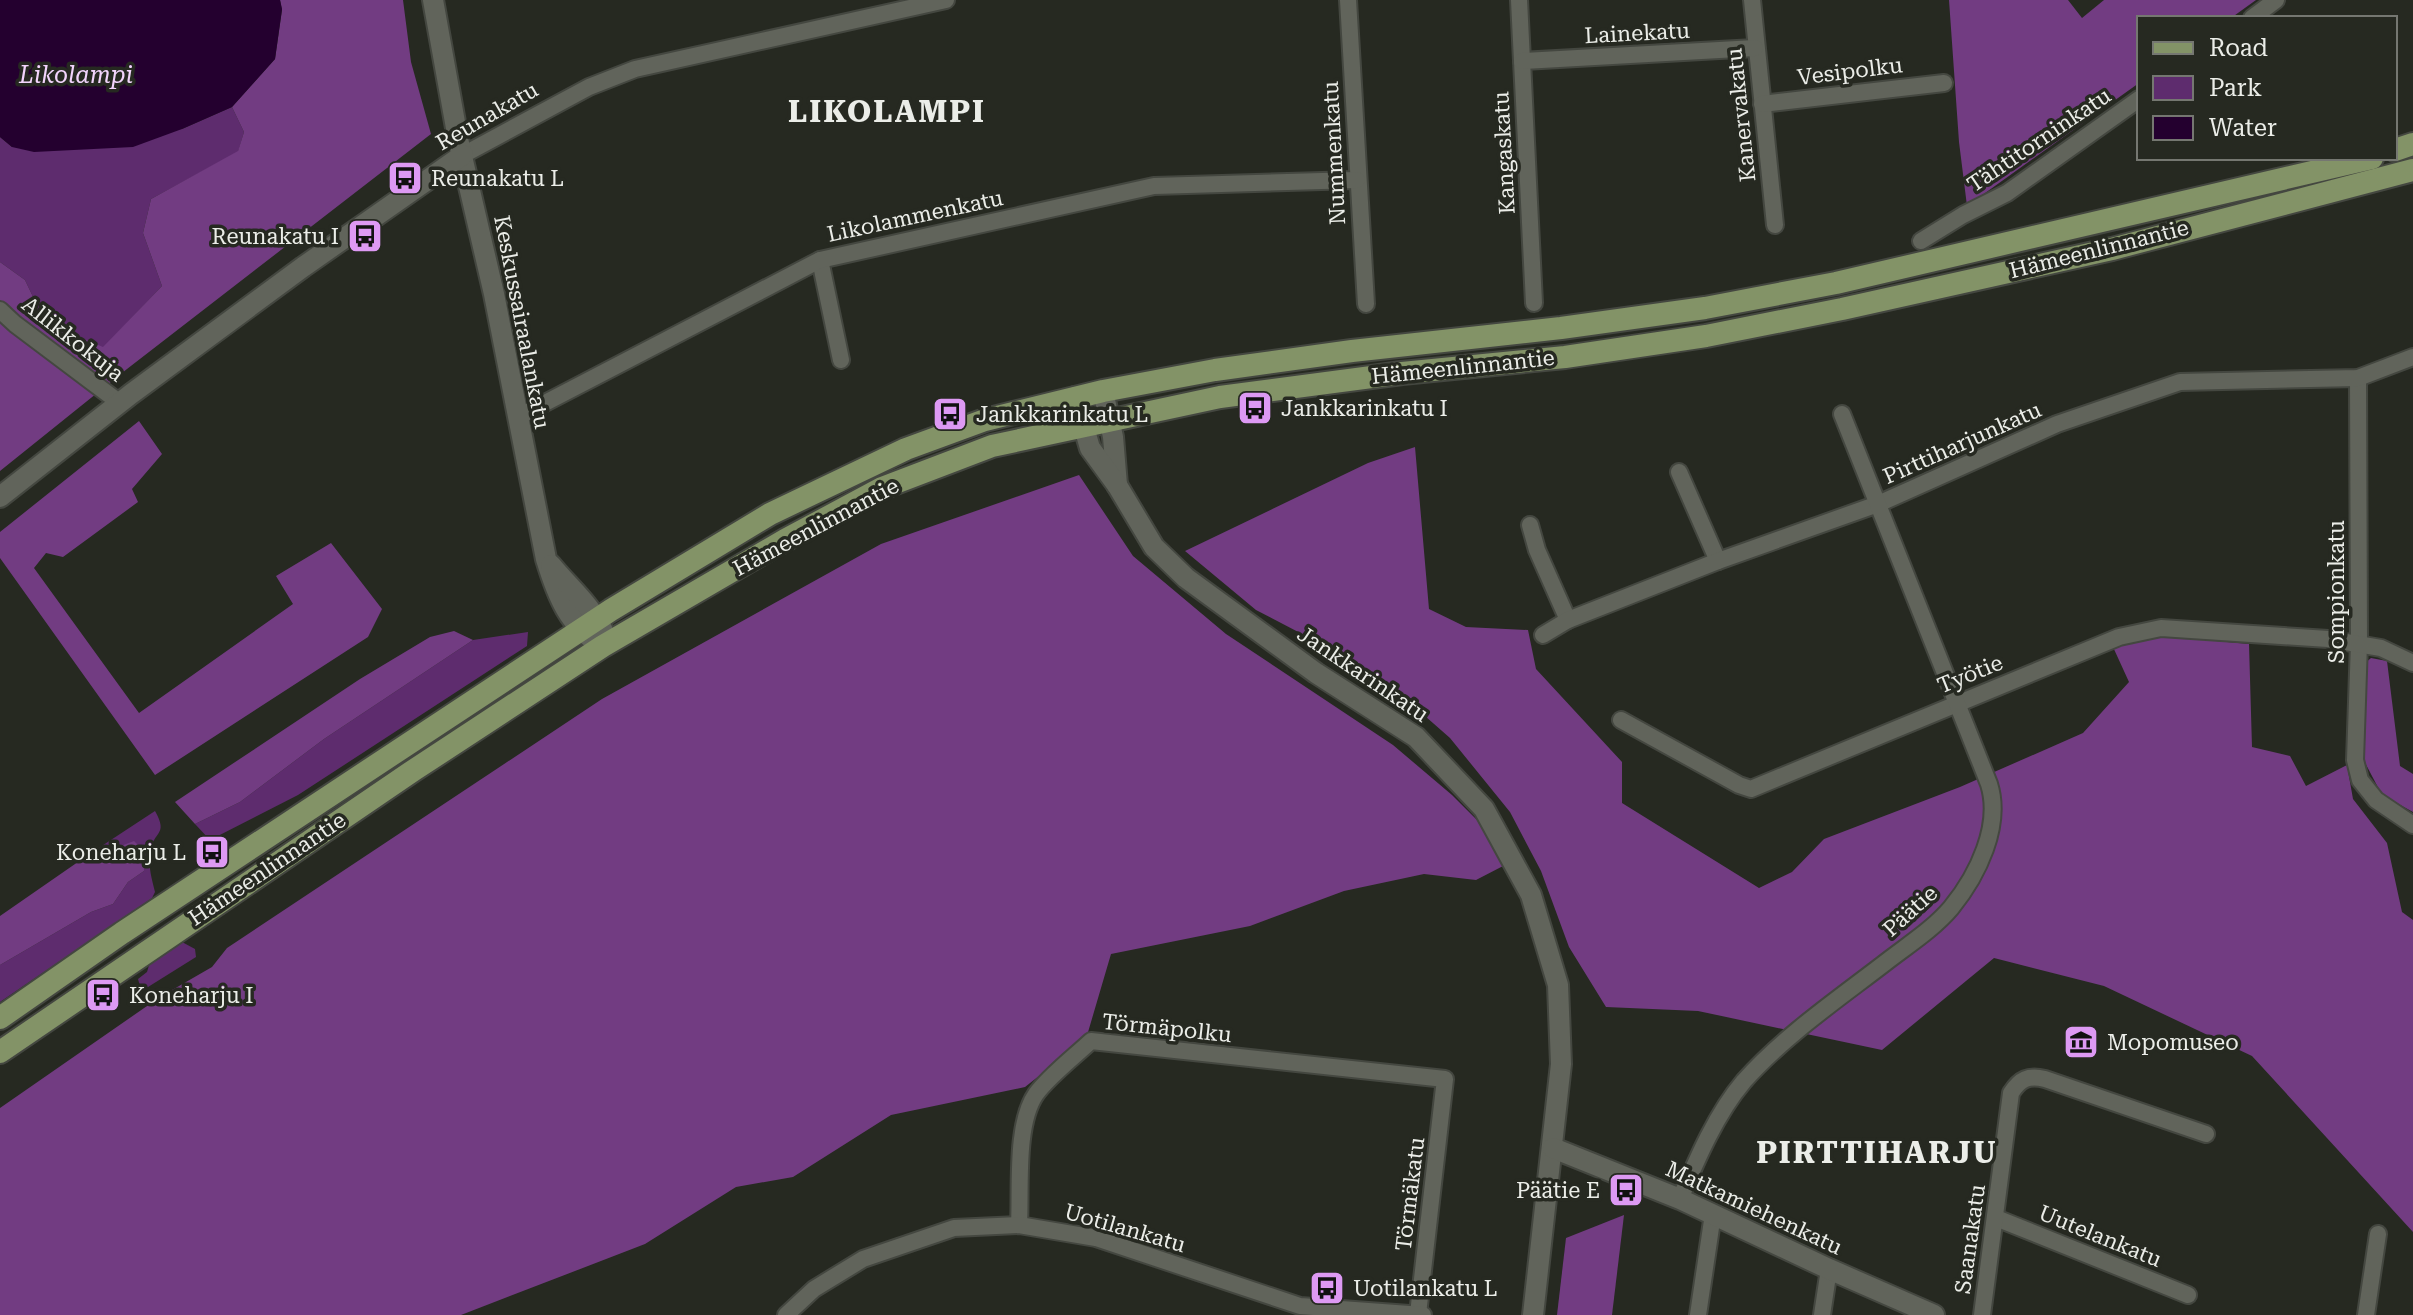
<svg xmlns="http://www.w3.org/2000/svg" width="2413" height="1315" font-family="'Roboto Serif',serif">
	<rect width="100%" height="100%" fill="#262921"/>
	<!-- green -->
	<g fill="#5e2c6e">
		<path d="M 232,107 L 244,132 L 238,152 L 151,199 L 143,233 L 162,286 L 103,348 L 45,322 L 25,280 L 0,262 L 0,137 L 12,147 L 182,129 Z"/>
		<path d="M 528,632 L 527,646 L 298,795 L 210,840 L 195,824 L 240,802 L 324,739 L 473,640 Z"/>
		<path d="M 155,811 C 169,836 153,830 150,853 C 148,867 152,879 155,892 L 152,898 L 0,1002 L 0,965 L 91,912 L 113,904 L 128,882 L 144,871 L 115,855 L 88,855 Z"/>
		<path d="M 182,942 L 195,949 L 196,957 L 148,987 L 140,986 L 138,979 L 147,972 L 150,962 Z"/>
	</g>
	<!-- forest -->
	<g fill="#723c82">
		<path d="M 280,0 L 403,0 L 411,62 L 431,134 L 127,369 L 0,471 L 0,262 L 25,280 L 45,322 L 103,347 L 162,286 L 143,233 L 151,199 L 238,151 L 244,132 L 232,107 L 275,59 L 282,10 Z"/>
		<path d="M 1949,0 L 2068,0 L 2082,18 L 2104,0 L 2256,0 L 2231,18 L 2139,18 L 2139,83 L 1967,206 L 1959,142 Z"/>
		<path d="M 139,421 L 162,454 L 132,489 L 138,502 L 63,557 L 46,553 L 34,568 L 139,713 L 293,604 L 276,576 L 331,543 L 382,609 L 368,637 L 155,775 L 0,558 L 0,532 Z"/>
		<path d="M 1415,447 L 1429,609 L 1466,627 L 1528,630 L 1536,669 L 1622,762 L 1622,803 L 1759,888 L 1792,872 L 1824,839 L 1960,787 L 2083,733 L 2129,682 L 2113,647 L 2161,636 L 2249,644 L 2252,747 L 2290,756 L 2306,786 L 2347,765 L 2353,799 L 2387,843 L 2402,912 L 2413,920 L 2413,1232 L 2252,1056 L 2104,986 L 1994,958 L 1882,1050 L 1698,1011 L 1606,1007 L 1569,947 L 1541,871 L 1510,812 L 1450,738 L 1417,709 L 1304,635 L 1256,610 L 1185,551 L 1368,463 Z"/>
		<path d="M 1079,475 L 1133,556 L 1226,634 L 1393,745 L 1452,795 L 1483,826 L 1505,865 L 1476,880 L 1424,874 L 1344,891 L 1250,926 L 1111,954 L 1086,1039 L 1025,1087 L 891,1115 L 793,1177 L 736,1187 L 645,1244 L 461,1315 L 0,1315 L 0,1108 L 160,997 L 212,967 L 227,948 L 602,699 L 881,544 Z"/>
		<path d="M 454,631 L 473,640 L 324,739 L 240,802 L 195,824 L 175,802 L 360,679 L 430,637 Z"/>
		<path d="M 2371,658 L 2387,661 L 2400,766 L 2413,774 L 2413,812 L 2382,795 L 2362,757 L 2364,664 Z"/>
		<path d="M 134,841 L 143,850 L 144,871 L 128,882 L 113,904 L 91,912 L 0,965 L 0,916 L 88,855 L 115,855 L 121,846 Z"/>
		<path d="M 1624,1215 L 1612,1315 L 1557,1315 L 1566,1238 Z"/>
	</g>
	<!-- water -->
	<path fill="#24002f" d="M 0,0 L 280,0 L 282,9 L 275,59 L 232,107 L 182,129 L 133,147 L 34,152 L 12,147 L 0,137 Z"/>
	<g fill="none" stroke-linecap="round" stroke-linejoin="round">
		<!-- minor casing -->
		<g stroke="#444740" stroke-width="20">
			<g id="minor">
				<path d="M 1348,0 L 1366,304"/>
				<path d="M 1519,0 L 1534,303"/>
				<path d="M 1752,0 L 1775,225"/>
				<path d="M 2252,18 L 2276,0"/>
				<path d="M 1522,61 L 1755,48"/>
				<path d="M 1762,104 L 1944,83"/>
				<path d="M 463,155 L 589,87 L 635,69 L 946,0"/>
				<path d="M 1921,241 L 1963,215 L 2007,193 L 2139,99"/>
				<path d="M 820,260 L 841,360"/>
				<path d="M 0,310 L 15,324 L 120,403"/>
				<path d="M 2358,378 L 2359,643 L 2355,760 L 2360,780 L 2376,800 L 2413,825"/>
				<path d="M 518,417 L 820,260 L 1154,186 L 1357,180"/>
				<path d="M 1679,472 L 1718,561"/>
				<path d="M 1530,525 L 1537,550 L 1568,620"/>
				<path d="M 1543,635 L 1568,620 L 1718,561 L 1878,504 L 2057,424 L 2180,382 L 2358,378 L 2413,357"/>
				<path d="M 1621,720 L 1739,785 L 1751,789 L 2119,637 L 2161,628 L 2328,639 L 2381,648 L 2413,663"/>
				<path d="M 1680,1199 C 1697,1159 1716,1114 1744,1081 C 1786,1034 1841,997 1890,959 C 1911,943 1934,928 1951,908 C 1978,875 2002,825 1989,784 L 1842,414"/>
				<path d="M 1996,1218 L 2188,1295"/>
				<path d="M 1019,1225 C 1021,1189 1015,1124 1036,1094 C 1048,1077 1075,1056 1091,1041 L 1445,1079 L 1418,1314"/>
				<path d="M 786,1315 L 814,1289 L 863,1259 L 954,1228 L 1019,1225 L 1096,1238 L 1300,1306 L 1423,1315"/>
				<path d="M 1698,1315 L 1713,1214"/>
				<path d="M 1822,1315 L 1829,1269"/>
				<path d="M 1982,1315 L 2011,1093 C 2020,1079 2028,1075 2045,1079 L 2206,1134"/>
				<path d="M 2366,1315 L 2378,1234"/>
			</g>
		</g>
		<!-- tertiary casing -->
		<g stroke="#444740" stroke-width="24">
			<g id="tertiary">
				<path d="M 433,0 L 458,139 L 494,294 L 546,559 C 557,595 569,627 603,646"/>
				<path d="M 1103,391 L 1113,437 L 1117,485"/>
				<path d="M 1075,397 L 1090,448 L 1117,485 L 1154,547 L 1186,578 L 1316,673 L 1416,737 L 1484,809 L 1531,895 L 1558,985 L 1561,1064 L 1533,1315"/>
				<path d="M 0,497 L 131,394 L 303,267 L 463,155"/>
				<path d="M 551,565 C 569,587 591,605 603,631"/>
				<path d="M 1553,1148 L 1680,1199 L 1829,1269 L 1934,1315"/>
			</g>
		</g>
		<!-- primary casing -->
		<g stroke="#444740" stroke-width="26">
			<g id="primary">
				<path d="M 2395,150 L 2413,144"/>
				<path d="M 0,1018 L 122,933 L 611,610 L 770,514 L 906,449 L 985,420 L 1103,391 L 1215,370 L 1352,351 L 1561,328 L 1705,308 L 1836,283 L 2372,158"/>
				<path d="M 0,1052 L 414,770 L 603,646 L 785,540 L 882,488 L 992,446 L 1220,397 L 1402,373 L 1565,357 L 1706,336 L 1842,309 L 2112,249 L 2413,170"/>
			</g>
		</g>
		<!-- minor -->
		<use href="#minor" stroke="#61645b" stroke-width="16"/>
		<!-- tertiary -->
		<use href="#tertiary" stroke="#61645b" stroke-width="20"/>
		<!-- primary -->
		<use href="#primary" stroke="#839367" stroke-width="22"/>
	</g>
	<!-- icons -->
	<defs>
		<g id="bus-square" transform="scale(1.8)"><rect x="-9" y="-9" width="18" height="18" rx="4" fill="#dd99f3" stroke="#262921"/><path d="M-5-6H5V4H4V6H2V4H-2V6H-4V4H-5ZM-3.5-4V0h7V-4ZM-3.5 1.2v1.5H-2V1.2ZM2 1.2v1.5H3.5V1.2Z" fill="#111"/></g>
		<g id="museum-square" transform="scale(1.8)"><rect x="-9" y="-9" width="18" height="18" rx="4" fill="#dd99f3" stroke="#262921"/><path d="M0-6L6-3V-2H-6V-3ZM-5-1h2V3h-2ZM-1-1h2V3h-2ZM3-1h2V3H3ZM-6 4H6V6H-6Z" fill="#111"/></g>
	</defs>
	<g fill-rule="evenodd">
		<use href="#bus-square" x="405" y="178"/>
		<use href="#bus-square" x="365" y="236"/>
		<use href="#bus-square" x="1255" y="408"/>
		<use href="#bus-square" x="950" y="414"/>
		<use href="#bus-square" x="212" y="852"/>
		<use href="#bus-square" x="103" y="995"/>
		<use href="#museum-square" x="2081" y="1042"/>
		<use href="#bus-square" x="1626" y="1190"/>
		<use href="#bus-square" x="1327" y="1288"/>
	</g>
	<g text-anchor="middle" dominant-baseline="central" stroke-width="7" stroke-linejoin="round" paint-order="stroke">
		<!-- street labels -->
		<g font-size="22" fill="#ebede8" stroke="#262921">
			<text transform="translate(1637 33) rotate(-3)">Lainekatu</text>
			<text transform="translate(1850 71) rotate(-7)">Vesipolku</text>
			<text transform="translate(1741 115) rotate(-96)">Kanervakatu</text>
			<text transform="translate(487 116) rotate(-30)">Reunakatu</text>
			<text transform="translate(2039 140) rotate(-34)">Tähtitorninkatu</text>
			<text transform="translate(1334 153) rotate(-93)">Nummenkatu</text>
			<text transform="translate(1504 153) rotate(-93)">Kangaskatu</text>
			<text transform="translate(915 216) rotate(-12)">Likolammenkatu</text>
			<text transform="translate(2099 249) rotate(-14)">Hämeenlinnantie</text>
			<text transform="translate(522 322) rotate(79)">Keskussairaalankatu</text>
			<text transform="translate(73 339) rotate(38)">Allikkokuja</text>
			<text transform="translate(1463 367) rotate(-6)">Hämeenlinnantie</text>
			<text transform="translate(1962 443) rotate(-24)">Pirttiharjunkatu</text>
			<text transform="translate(816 527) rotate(-28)">Hämeenlinnantie</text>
			<text transform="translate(2336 592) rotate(-90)">Sompionkatu</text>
			<text transform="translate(1363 674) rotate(34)">Jankkarinkatu</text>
			<text transform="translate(1970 674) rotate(-22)">Työtie</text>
			<text transform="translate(267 869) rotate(-34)">Hämeenlinnantie</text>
			<text transform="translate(1910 911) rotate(-42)">Päätie</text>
			<text transform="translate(1167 1028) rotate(6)">Törmäpolku</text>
			<text transform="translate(1410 1194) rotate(-83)">Törmäkatu</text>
			<text transform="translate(1754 1208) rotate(25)">Matkamiehenkatu</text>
			<text transform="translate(1125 1228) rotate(16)">Uotilankatu</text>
			<text transform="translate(2100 1236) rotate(22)">Uutelankatu</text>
			<text transform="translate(1970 1239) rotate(-82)">Saanakatu</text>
		</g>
		<!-- poi labels -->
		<g font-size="22" fill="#ebede8" stroke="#262921" text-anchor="start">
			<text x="431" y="178">Reunakatu L</text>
			<text x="339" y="236" text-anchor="end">Reunakatu I</text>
			<text x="1281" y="408">Jankkarinkatu I</text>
			<text x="976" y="414">Jankkarinkatu L</text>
			<text x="186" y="852" text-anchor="end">Koneharju L</text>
			<text x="129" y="995">Koneharju I</text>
			<text x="2107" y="1042">Mopomuseo</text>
			<text x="1600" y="1190" text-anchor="end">Päätie E</text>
			<text x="1353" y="1288">Uotilankatu L</text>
		</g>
		<!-- water labels -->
		<g font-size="24" font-style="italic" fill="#f2d4fc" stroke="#262921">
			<text x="76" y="75">Likolampi</text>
		</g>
		<!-- district labels -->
		<g font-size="30" font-weight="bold" letter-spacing="2" fill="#ebede8" stroke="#262921">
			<text x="887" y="111">LIKOLAMPI</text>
			<text x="1877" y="1152">PIRTTIHARJU</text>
		</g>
	</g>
	<!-- legend -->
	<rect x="2137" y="16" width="260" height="144" fill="#262921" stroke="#757771" stroke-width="2"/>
	<rect x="2153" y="42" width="40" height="12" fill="#839367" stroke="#757771" stroke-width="2"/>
	<text x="2209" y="56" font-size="24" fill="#ebede8">Road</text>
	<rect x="2153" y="76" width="40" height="24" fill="#5e2c6e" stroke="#757771" stroke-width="2"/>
	<text x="2209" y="96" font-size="24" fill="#ebede8">Park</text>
	<rect x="2153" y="116" width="40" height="24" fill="#24002f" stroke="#757771" stroke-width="2"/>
	<text x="2209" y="136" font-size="24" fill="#ebede8">Water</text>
</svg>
